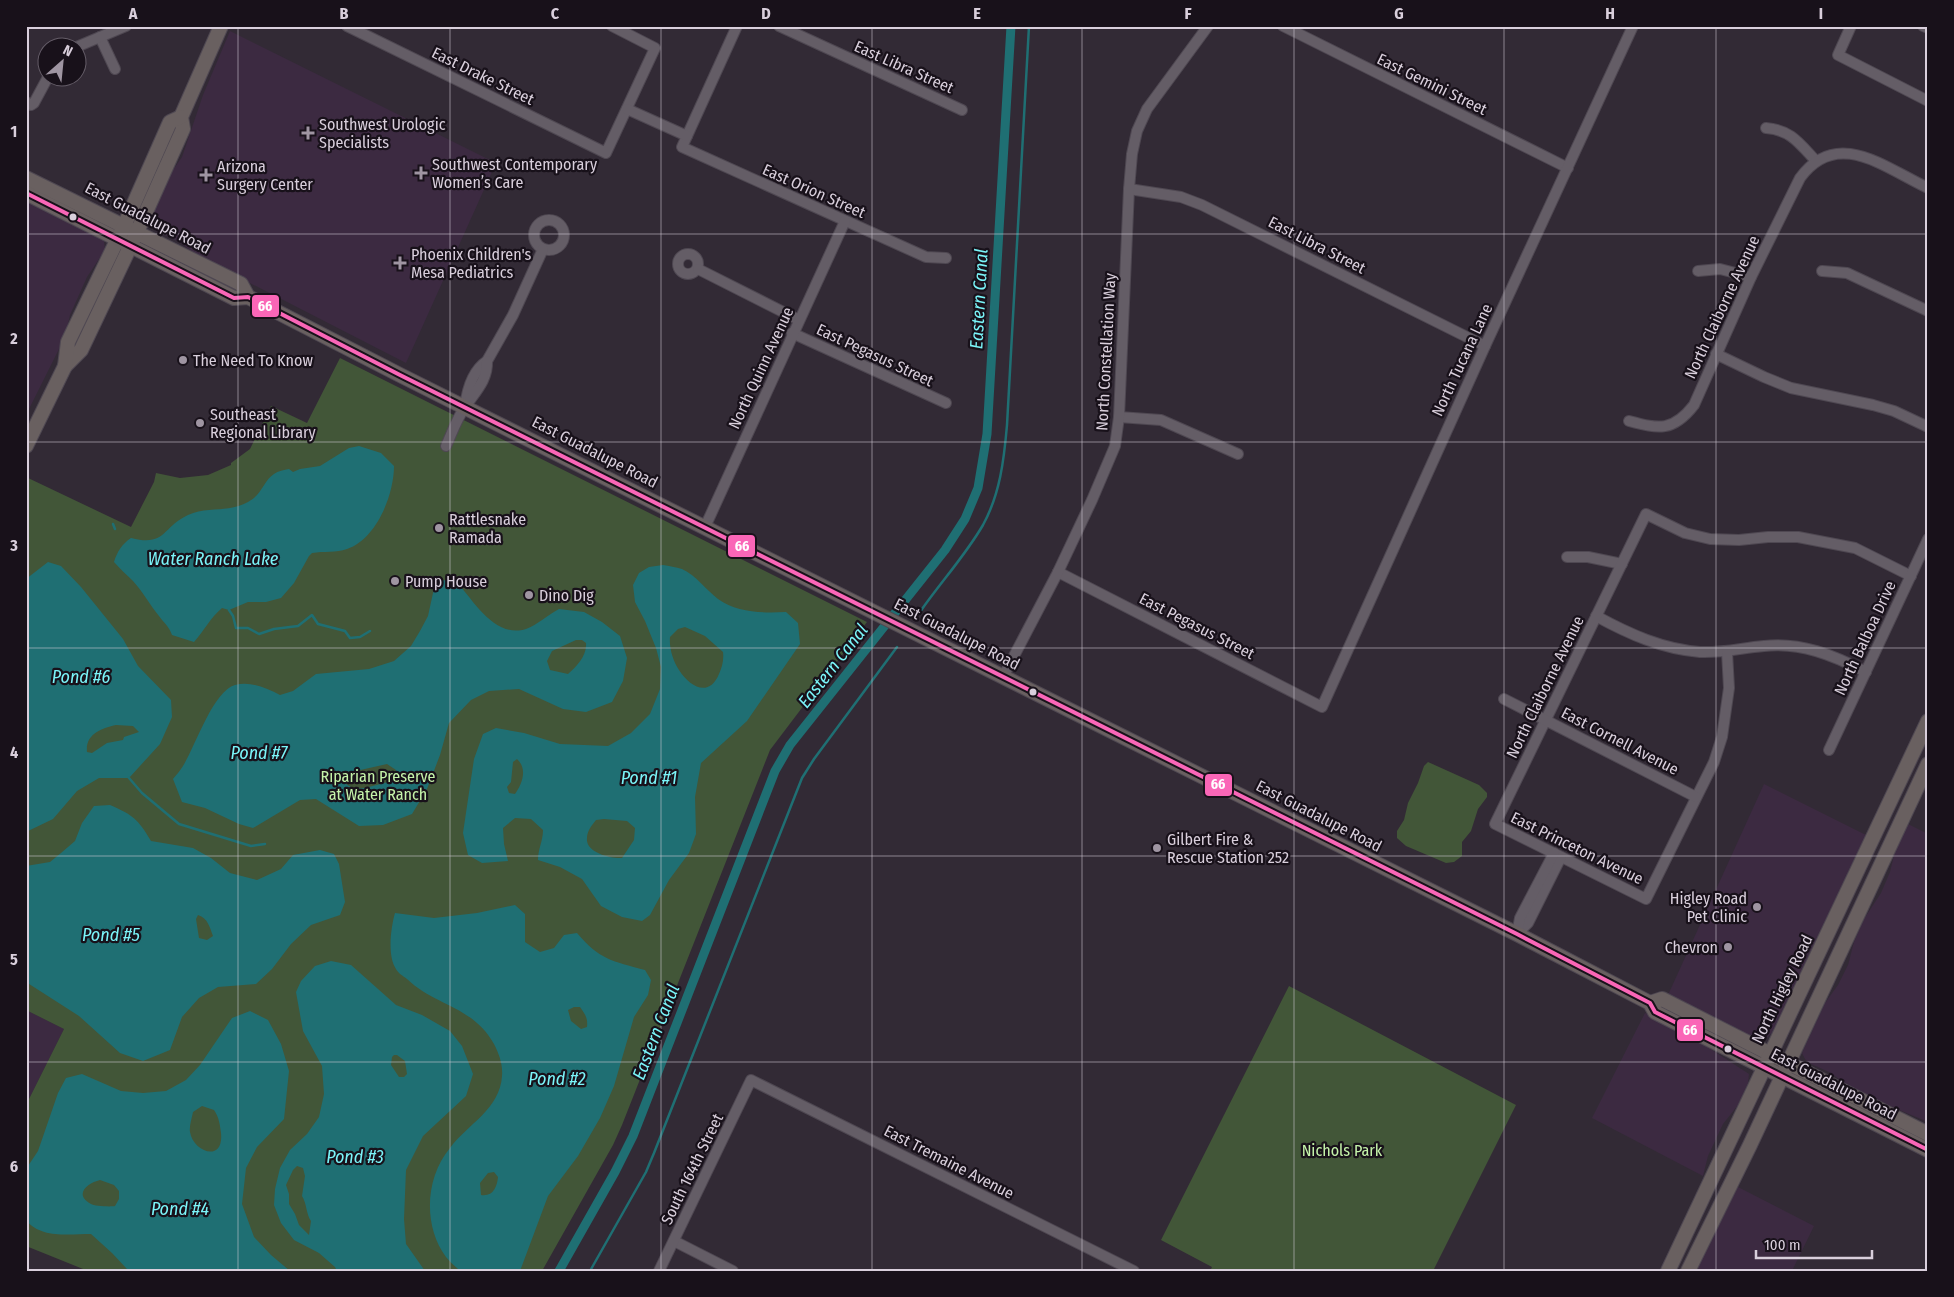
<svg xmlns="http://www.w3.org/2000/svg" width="1954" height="1297" font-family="'Fira Sans Condensed',sans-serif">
	<rect width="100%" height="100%" fill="#322a35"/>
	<!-- built -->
	<g fill="#3c2a41">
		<path d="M 230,31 L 496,163 L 406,363 L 205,260 L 179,242 L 156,231 L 149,224 L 149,220 L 166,180 L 182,157 L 203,95 Z"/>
		<path d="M 26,200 L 100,237 L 104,241 L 105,250 L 87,277 L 70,315 L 65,337 L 26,415 Z"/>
		<path d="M 1764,784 L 1866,835 L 1772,1033 L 1762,1042 L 1758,1041 L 1668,995 Z"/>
		<path d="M 1908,824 L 1928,834 L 1928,1122 L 1861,1094 L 1829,1072 L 1809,1063 L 1805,1059 L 1802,1053 L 1825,1003 L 1838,985 L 1848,965 L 1854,942 L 1864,919 L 1881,893 L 1890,872 L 1896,847 Z"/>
		<path d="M 26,1010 L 64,1029 L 26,1105 Z"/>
		<path d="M 1645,1013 L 1695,1039 L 1749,1074 L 1748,1083 L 1738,1105 L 1723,1124 L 1708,1156 L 1703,1176 L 1592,1118 Z"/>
		<path d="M 1738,1187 L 1814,1226 L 1792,1271 L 1696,1271 Z"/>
	</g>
	<!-- green -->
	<g fill="#425638">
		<path d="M 340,358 L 867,622 L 770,750 L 622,1125 L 613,1145 L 542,1271 L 88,1271 L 26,1246 L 26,1105 L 64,1029 L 26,1010 L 26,477 L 131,527 L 154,482 L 156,473 L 180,478 L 208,475 L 231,465 L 231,463 L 250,449 L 271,406 L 307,423 Z"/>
		<path d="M 1428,762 L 1479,785 L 1487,793 L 1487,797 L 1478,809 L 1471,831 L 1462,842 L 1462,856 L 1454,862 L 1446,863 L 1406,846 L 1397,838 L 1397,831 L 1404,820 L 1408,803 L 1418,783 L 1424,766 Z"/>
		<path d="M 1289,986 L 1516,1105 L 1433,1271 L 1210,1271 L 1212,1267 L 1161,1240 Z"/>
	</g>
	<!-- water -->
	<g fill="#1f6f73" fill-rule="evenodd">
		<path d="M 359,446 L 381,453 L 394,466 C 394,494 377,539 347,549 C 336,553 324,551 312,553 L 309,556 L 294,583 L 281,598 L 266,602 L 248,602 L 229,610 L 222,608 C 210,618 204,631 194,642 L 172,635 C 169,626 164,623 159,616 C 150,605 143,592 133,581 C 127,575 120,569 114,562 C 117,552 122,544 131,538 C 166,547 162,527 188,515 C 208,506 229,513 248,502 C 262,495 264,480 274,474 C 278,471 284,470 289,469 L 293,472 L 300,469 L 320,466 L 349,448 Z"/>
		<path d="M 48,562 L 61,566 L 81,587 L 123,639 L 138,666 L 171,700 L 172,717 L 160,744 L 129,778 L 99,778 L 77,791 L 53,819 L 26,832 L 26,579 ZM 116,725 L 133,726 L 139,732 L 124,737 L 123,740 L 107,743 L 92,753 L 87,752 C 85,734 102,728 116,725 Z"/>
		<path d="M 663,565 C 669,566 676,567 682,569 C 696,575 706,590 718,599 C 737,613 763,613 786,612 L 798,623 L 800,644 L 747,721 L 701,763 L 695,797 L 696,834 L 689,853 L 669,880 L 650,915 L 642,921 L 622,917 L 601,906 L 582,879 L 560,867 L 538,860 C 538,849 543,841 543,830 L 531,819 L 515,818 L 503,828 L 504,844 L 508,861 L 482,863 L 468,855 L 463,833 L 474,759 L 483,734 L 496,728 L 524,733 L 560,744 L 608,746 L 631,733 L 650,714 L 660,689 L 661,667 L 656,648 L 645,621 L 635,602 L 633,585 L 639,573 L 649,567 ZM 685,627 L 705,636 L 723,652 C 724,660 722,667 719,674 C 709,698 690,687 679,670 C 673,661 669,648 670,637 L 678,629 ZM 517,759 C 528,769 522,784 515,794 L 509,793 L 507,787 L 511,782 L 513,762 ZM 604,819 L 627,821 L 635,828 L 634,840 L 622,858 C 612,859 585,853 587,838 C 587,831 592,825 596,820 Z"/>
		<path d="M 440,580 L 456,581 C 473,600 495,639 526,629 C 537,625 549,614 559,609 L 584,612 L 602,622 L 620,636 L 627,658 L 623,681 L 612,702 L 586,712 L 563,709 L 519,689 L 489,691 L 471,700 L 449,723 L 440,755 L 427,789 L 412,814 L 383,825 L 359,826 L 316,799 L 300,800 L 253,828 L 239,824 L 205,808 L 182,802 L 173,779 C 176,775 180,771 183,766 C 195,747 213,691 235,685 C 251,681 266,688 280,695 L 293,691 L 316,674 L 369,669 L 394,661 L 411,646 L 420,631 L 428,616 L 433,593 ZM 576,640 L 582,640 L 586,643 C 587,656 577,666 568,674 L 550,670 L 547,661 L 552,651 ZM 387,764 L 396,770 L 395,777 L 392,781 L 365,788 L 354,789 L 346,784 L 345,778 L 347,773 Z"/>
		<path d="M 110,805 C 133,815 138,819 151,841 L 193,848 L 211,858 L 230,873 L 257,880 L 281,869 L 293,855 L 320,850 L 334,854 L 339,864 L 345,902 L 340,915 L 311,925 L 291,944 L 272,969 L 256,984 L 218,987 L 199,998 L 182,1017 L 170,1050 L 143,1061 L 120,1053 L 79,1016 L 26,982 L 26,866 L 50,862 L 61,853 L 75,841 L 82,823 L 94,806 ZM 198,915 C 208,918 210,928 213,936 L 207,940 L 199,938 L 196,919 Z"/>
		<path d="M 515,905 L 525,914 L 525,942 L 540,952 L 554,948 L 564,935 L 577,933 C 600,960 612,961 645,970 L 651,980 L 648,995 L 634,1017 L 614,1086 L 600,1118 L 578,1156 L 548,1196 L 520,1271 L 460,1271 C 456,1267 450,1262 446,1257 C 423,1226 425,1178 450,1148 C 468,1124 500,1109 502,1076 C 503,1064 499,1054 494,1044 C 473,1006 435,1006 407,979 C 403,976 398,973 396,969 C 387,956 391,927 395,913 L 434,918 L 477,913 ZM 574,1007 L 580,1007 C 585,1014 588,1018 587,1027 L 581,1029 L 571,1021 L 568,1010 ZM 494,1172 L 498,1177 C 497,1187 493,1197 481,1195 L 480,1183 L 488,1173 Z"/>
		<path d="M 331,961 L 351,965 L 396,1005 L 422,1015 L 450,1031 L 462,1046 L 473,1074 L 466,1096 L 423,1136 L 406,1170 L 404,1219 L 406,1244 L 425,1271 L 337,1271 L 335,1267 L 319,1253 L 294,1240 L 281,1223 L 274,1205 L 275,1189 L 280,1168 L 290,1150 L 307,1134 L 319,1117 L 324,1094 L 322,1066 L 303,1031 L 296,992 L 301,981 L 315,966 ZM 394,1055 L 397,1055 L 405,1061 L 407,1074 L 404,1077 L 399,1077 L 391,1065 L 392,1057 ZM 297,1166 L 303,1168 L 305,1176 L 302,1196 C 307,1204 306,1214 311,1221 L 309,1235 L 299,1225 L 295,1214 L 289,1204 L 289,1194 L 286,1185 L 293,1170 Z"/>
		<path d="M 250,1011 L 268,1020 L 281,1044 L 289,1071 L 284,1119 L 257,1147 L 246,1168 L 242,1204 L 254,1237 L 271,1255 L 290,1271 L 131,1271 L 127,1269 L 112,1253 L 91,1234 C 69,1234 41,1239 26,1220 L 26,1169 L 38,1151 L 58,1093 L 66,1078 L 82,1074 L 121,1091 L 143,1093 L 166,1091 L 186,1080 L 200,1065 L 232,1018 ZM 202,1106 L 214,1110 C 219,1117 220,1125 221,1133 C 224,1163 193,1152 190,1132 C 189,1126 192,1118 193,1112 ZM 100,1180 L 114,1185 L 119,1191 L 119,1199 L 115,1206 C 110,1207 94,1206 91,1204 C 73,1194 88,1183 100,1180 Z"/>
	</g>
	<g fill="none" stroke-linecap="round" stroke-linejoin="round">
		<!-- stream -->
		<g stroke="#1f6f73" stroke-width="2.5">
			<path d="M 113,524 L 115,529"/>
			<path d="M 229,610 L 233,616 L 236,628 L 248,628 L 259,634 L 274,629 L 298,626 L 312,615 L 318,624 L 345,631 L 350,638 L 360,637 L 370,631"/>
			<path d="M 920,612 C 940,583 965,556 983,525 C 1000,494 1004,460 1007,425 L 1029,26"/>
			<path d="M 129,778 L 142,793 L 179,824 L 251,846 L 265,844"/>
			<path d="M 590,1271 L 646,1172 L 654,1153 L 802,778 L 814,759 L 897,647"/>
		</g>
		<!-- canal -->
		<path stroke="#1f6f73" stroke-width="9" d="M 559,1271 L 615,1172 L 633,1136 L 775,771 L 790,745 L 945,550 L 965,519 L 978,488 L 987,434 L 1011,26"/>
		<!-- minor casing -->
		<g stroke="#4f4852" stroke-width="12">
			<g id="minor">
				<path d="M 347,26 L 606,153 L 655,48 L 612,26"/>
				<path d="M 737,26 L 682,147 L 926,257 L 946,258"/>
				<path d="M 779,26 L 962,110"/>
				<path d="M 1283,26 L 1568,168"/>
				<path d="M 1851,26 L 1838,55 L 1928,101"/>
				<path d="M 1923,26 L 1928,28"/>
				<path d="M 100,37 L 115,69"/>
				<path d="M 74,48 L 126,26"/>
				<path d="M 26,102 L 31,105 L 34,103 L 48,77"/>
				<path d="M 627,109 L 687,136"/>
				<path d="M 1766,128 C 1791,130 1799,143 1816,161"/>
				<path d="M 1129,189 L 1181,197 L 1202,205 L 1485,346"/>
				<circle cx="549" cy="235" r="15"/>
				<circle cx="688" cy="264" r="10"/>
				<path d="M 698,269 L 799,320"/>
				<path d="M 1698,271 L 1720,269 L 1751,277"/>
				<path d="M 1822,271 L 1847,273 L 1928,311"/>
				<path d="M 792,333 L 946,403"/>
				<path d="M 1716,354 L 1764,377 L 1791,388 L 1873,405 L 1894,411 L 1928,427"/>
				<path d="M 465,407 C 467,390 472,371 487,361 L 513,315 L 543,249"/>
				<path d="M 1119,417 L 1161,420 L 1238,454"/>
				<path d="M 1629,421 C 1659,429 1673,432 1694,405 L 1751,277 L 1800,178 C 1837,127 1885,168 1928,188"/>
				<path d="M 446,446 C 452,433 457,418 465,407 C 475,392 488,380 487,361"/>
				<path d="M 705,527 L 845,221"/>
				<path d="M 1567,557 L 1588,557 L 1622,564"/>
				<path d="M 1058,572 L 1322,707 L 1485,346 L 1633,26"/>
				<path d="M 1596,616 C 1629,634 1662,649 1700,652 C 1724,653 1741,648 1764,646 C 1801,642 1833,655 1866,672"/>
				<path d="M 1727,652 L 1729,688 L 1722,737 L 1714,762 L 1646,899 L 1495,824 L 1646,514 L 1685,533 L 1710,539 L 1739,540 L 1768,537 L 1798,537 L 1855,548 L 1911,576"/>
				<path d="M 1003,677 L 1058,572 L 1092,500 L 1115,446 L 1119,417 L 1129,189 L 1132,154 L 1137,131 L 1147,109 L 1208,26"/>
				<path d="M 1504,699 L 1696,797"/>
				<path d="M 1829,750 L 1928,539"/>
				<path d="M 1517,934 L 1528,923 L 1561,857"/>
				<path d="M 1517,934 L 1520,918 L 1554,853"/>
				<path d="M 674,1241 L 733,1271"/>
				<path d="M 659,1271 L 751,1080 L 1134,1271"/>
			</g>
		</g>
		<!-- major casing -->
		<g stroke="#4f4852" stroke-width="16">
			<g id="major">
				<path d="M 26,178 L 241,284 L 248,297"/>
				<path d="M 26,193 L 234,298 L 248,297 L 400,375 L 1517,934 L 1650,1003 L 1655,1012 L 1928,1150"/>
				<path d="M 65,366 L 81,350 L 137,232 L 183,129 L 181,117 L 221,26"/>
				<path d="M 26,446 L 65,366 L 68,342 L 124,226 L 170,122 L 181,117"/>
				<path d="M 1650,1003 L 1662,999 L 1928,1134"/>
				<path d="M 1668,1271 L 1928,721"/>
				<path d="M 1688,1271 L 1750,1145 L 1928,764"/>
			</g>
		</g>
		<!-- minor -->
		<use href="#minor" stroke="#645d66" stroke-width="10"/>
		<!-- major -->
		<use href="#major" stroke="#696060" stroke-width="14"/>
		<!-- bus-1 casing -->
		<g stroke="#18111a" stroke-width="8">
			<path id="bus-1" d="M 26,193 L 234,298 L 248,297 L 400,375 L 1517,934 L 1650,1003 L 1655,1012 L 1928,1150"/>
		</g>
		<!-- bus-1 -->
		<use href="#bus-1" stroke="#fa66b7" stroke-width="4"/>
	</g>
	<!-- grid -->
	<path fill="none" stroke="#d9cfdc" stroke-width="1" stroke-opacity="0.55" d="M 238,26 L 238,1271M 450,26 L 450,1271M 661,26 L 661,1271M 872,26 L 872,1271M 1082,26 L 1082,1271M 1294,26 L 1294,1271M 1504,26 L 1504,1271M 1716,26 L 1716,1271M 26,234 L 1928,234M 26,442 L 1928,442M 26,648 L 1928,648M 26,856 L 1928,856M 26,1062 L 1928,1062"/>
	<!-- markers -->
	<g fill="#9f95a2" stroke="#18111a" stroke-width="2">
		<path d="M305.5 125.5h5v5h5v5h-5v5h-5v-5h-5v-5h5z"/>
		<path d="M418.5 165.5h5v5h5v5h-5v5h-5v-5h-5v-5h5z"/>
		<path d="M203.5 167.5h5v5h5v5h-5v5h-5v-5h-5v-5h5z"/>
		<path d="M397.5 255.5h5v5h5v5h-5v5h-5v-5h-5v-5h5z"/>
		<circle cx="183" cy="360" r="5"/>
		<circle cx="200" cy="423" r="5"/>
		<circle cx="439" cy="528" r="5"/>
		<circle cx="395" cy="581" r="5"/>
		<circle cx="529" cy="595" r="5"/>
		<circle cx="1157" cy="848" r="5"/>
		<circle cx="1757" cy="907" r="5"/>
		<circle cx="1728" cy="947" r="5"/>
	</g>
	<g fill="#d9cfdc" stroke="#18111a" stroke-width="2">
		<circle cx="73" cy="217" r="4.5"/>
		<circle cx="1033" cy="692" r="4.5"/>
		<circle cx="1728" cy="1049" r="4.5"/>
	</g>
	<g text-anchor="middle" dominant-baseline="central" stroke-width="4.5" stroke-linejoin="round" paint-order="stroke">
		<!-- street labels -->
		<g font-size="16" fill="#d9cfdc" stroke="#18111a">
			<text transform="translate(904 67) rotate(24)">East Libra Street</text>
			<text transform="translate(483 76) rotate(26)">East Drake Street</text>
			<text transform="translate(1432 84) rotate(26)">East Gemini Street</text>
			<text transform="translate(814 191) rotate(24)">East Orion Street</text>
			<text transform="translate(148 218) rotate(27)">East Guadalupe Road</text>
			<text transform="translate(1317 245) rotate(27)">East Libra Street</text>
			<text transform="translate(1722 307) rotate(-65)">North Claiborne Avenue</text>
			<text transform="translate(1106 352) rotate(-87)">North Constellation Way</text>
			<text transform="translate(875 355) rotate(25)">East Pegasus Street</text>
			<text transform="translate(1462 360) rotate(-65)">North Tucana Lane</text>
			<text transform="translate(761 368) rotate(-65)">North Quinn Avenue</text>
			<text transform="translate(595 452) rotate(27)">East Guadalupe Road</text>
			<text transform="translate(1197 626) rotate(27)">East Pegasus Street</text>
			<text transform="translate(957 634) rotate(27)">East Guadalupe Road</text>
			<text transform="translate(1865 638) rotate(-65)">North Balboa Drive</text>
			<text transform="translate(1545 687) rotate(-64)">North Claiborne Avenue</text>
			<text transform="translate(1620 741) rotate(27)">East Cornell Avenue</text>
			<text transform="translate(1319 816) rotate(27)">East Guadalupe Road</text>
			<text transform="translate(1577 848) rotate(26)">East Princeton Avenue</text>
			<text transform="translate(1782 989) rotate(-64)">North Higley Road</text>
			<text transform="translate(1834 1084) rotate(27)">East Guadalupe Road</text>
			<text transform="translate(949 1162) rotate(27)">East Tremaine Avenue</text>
			<text transform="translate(692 1169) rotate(-64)">South 164th Street</text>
		</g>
		<!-- poi labels -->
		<g font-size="16" fill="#d9cfdc" stroke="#18111a" text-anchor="start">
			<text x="319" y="124">Southwest Urologic<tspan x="319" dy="18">Specialists</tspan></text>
			<text x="432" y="164">Southwest Contemporary<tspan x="432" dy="18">Women’s Care</tspan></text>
			<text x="217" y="166">Arizona<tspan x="217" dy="18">Surgery Center</tspan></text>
			<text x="411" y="254">Phoenix Children's<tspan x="411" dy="18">Mesa Pediatrics</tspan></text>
			<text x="193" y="360">The Need To Know</text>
			<text x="210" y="414">Southeast<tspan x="210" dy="18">Regional Library</tspan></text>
			<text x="449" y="519">Rattlesnake<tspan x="449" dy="18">Ramada</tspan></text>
			<text x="405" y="581">Pump House</text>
			<text x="539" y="595">Dino Dig</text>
			<text x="1167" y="839">Gilbert Fire &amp;<tspan x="1167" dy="18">Rescue Station 252</tspan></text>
			<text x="1747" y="898" text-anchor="end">Higley Road<tspan x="1747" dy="18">Pet Clinic</tspan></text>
			<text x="1718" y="947" text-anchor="end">Chevron</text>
		</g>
		<!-- park labels -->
		<g font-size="16" fill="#c5f4aa" stroke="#18111a">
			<text x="378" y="776">Riparian Preserve<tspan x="378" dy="18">at Water Ranch</tspan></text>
			<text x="1342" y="1150">Nichols Park</text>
		</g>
		<!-- water labels -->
		<g font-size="18" font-style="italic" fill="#7bf5f9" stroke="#18111a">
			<text transform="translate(979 299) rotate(-87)">Eastern Canal</text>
			<text x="213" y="559">Water Ranch Lake</text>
			<text transform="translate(833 666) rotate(-52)">Eastern Canal</text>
			<text x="81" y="677">Pond #6</text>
			<text x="259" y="753">Pond #7</text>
			<text x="649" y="778">Pond #1</text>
			<text x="111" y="935">Pond #5</text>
			<text transform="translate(656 1032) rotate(-69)">Eastern Canal</text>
			<text x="557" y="1079">Pond #2</text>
			<text x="355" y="1157">Pond #3</text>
			<text x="180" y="1209">Pond #4</text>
		</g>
	</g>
	<g stroke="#18111a" stroke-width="2">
		<rect x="251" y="294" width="29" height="24" rx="5" fill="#fa66b7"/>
		<rect x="727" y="534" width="29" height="24" rx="5" fill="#fa66b7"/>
		<rect x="1204" y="773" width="29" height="24" rx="5" fill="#fa66b7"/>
		<rect x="1676" y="1018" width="28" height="24" rx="5" fill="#fa66b7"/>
	</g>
	<g font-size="14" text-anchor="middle" font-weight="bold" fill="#fff">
		<text x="265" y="311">66</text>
		<text x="742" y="551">66</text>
		<text x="1218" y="789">66</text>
		<text x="1690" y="1035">66</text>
	</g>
	<!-- border -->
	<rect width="1954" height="1297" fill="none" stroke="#18111a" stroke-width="55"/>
	<!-- north arrow -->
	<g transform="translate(62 62) rotate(27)"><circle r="24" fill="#18111a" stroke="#655d68"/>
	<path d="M0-4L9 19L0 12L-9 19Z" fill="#9f95a2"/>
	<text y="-8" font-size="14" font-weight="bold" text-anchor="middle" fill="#d9cfdc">N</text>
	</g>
	<!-- scale -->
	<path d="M1756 1250v8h116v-8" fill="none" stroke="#d9cfdc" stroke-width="2.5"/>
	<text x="1764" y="1250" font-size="15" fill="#d9cfdc" stroke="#18111a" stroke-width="4" paint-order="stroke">100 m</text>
	<rect x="28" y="28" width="1898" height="1242" fill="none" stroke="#d9cfdc" stroke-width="2"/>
	<g font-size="16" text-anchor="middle" font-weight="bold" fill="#d9cfdc">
		<text x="133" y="19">A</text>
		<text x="344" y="19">B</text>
		<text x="555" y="19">C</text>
		<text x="766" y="19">D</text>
		<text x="977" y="19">E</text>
		<text x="1188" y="19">F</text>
		<text x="1399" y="19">G</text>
		<text x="1610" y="19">H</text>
		<text x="1821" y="19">I</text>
		<text x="14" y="137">1</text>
		<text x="14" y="344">2</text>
		<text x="14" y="551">3</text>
		<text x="14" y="758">4</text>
		<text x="14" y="965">5</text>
		<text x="14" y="1172">6</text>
	</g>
</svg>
